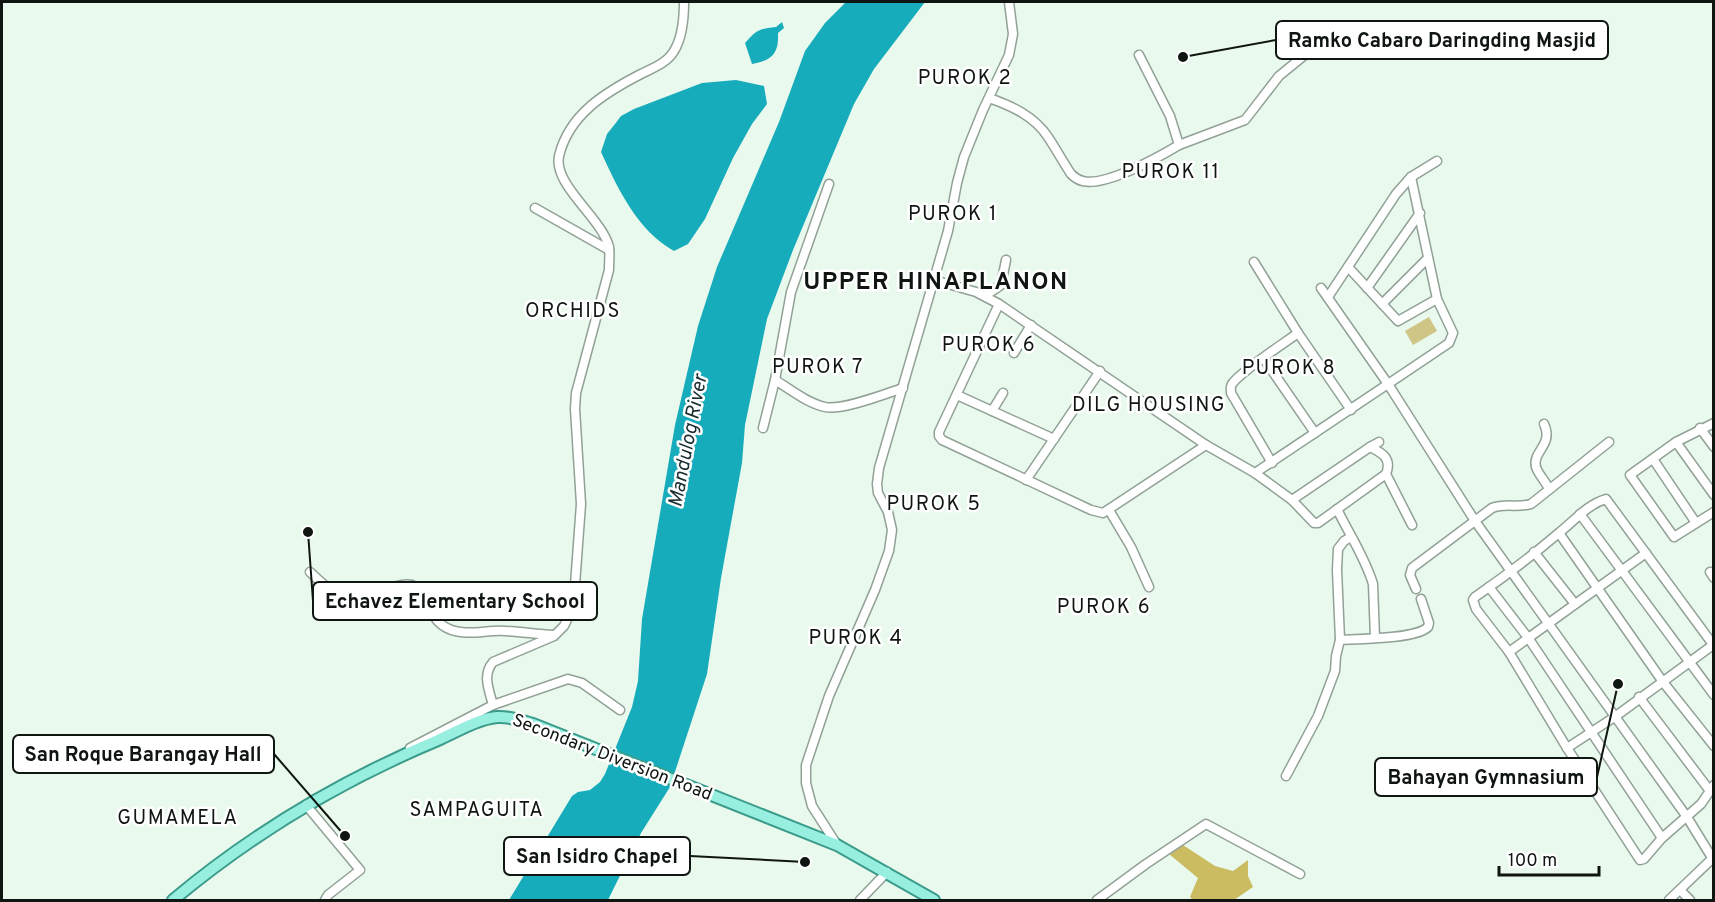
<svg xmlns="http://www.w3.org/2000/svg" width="1715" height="902" font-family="Overpass,sans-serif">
	<rect width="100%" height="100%" fill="#e9f9ed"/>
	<!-- green -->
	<path fill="#cfc586" d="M 1429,317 L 1437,331 L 1413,345 L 1405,331 Z"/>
	<!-- forest -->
	<path fill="#cbbc62" d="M 1183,845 L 1215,866 L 1233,871 L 1248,860 L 1248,876 L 1253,887 L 1234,900 L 1193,900 L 1190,897 L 1198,878 L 1169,854 Z"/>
	<!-- water -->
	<g fill="#17acbb">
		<path d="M 846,2 L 925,2 L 874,69 L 854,104 L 793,250 L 767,319 L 745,425 L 742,463 L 721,578 L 707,674 L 670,787 L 641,833 L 608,900 L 509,900 L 572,796 L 578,792 L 590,790 L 600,782 L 605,774 L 632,707 L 638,681 L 642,619 L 675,425 L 698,326 L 717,267 L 779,122 L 805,51 L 825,23 Z"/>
		<path d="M 782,22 L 784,28 L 778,33 C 779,54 772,60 752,64 L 745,43 C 757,30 758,29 776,27 Z"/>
		<path d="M 736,80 L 764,86 L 767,104 L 752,124 L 733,158 L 705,219 L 688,244 L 674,251 C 637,230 618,189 601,152 L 607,134 L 615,124 L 621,116 L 634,109 L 702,83 Z"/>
	</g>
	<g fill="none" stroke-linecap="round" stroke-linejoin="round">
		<!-- minor casing -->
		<g stroke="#92a196" stroke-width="11">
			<g id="minor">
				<path d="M 989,98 C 1012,106 1034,116 1048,137 C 1056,149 1063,162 1071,174 C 1074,177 1078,180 1083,181 C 1105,187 1159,157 1179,145 L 1170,116 L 1139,55"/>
				<path d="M 1179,145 L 1245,120 L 1279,76 L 1322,41"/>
				<path d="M 535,208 L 609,250"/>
				<path d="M 1254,262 L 1298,333 L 1351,410"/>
				<path d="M 1348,267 L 1398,321 L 1437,299"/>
				<path d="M 934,280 L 976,292 L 999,304 L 1206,445 L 1255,473 L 1292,500 L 1314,523 L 1318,523 L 1386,474"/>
				<path d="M 1321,288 L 1388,384 L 1449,343 L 1453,333 L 1437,299 L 1411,177"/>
				<path d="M 1367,288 L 1420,213"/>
				<path d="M 985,296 L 1001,285 L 1006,260"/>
				<path d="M 1328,297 L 1396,194 L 1411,177 L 1437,161"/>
				<path d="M 999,304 L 939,432 L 939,436 L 942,440 L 1091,510 L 1103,513 L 1206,445"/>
				<path d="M 1382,304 L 1428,258"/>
				<path d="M 1014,353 L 1031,325"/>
				<path d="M 1264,359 L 1315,433"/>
				<path d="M 775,380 C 790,389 807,403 825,407 C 841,411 885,394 903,388"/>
				<path d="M 957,395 L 1054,439"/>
				<path d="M 992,411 L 1003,393"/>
				<path d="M 1714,423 L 1676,442 L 1630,475 L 1674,537 L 1714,512"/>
				<path d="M 1544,424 C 1554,445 1532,451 1536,467 C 1538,474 1546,482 1549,489"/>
				<path d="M 763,428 L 775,380 L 791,292 L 829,184"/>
				<path d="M 1700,428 L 1714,447"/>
				<path d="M 1676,442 L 1714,495"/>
				<path d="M 1370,447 C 1383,453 1392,459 1386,474 L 1412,525"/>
				<path d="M 1653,459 L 1696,523"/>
				<path d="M 1272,463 L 1231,393 C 1231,389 1230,388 1232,384 C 1241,371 1283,344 1298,333"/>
				<path d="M 1255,473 L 1388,384 L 1475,521 L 1687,817 L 1714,861"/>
				<path d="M 1026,480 L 1100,371"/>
				<path d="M 1292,500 L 1370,447 L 1379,442"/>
				<path d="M 1337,509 C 1349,534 1365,557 1373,584 L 1375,638"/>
				<path d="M 1109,510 L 1131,547 L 1149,587"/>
				<path d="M 1580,514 L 1714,695"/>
				<path d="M 1559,533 L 1663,682 L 1714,746"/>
				<path d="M 1534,552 L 1575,604"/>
				<path d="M 310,572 C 335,596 350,608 385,592 C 394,587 401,583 412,585 C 428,594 428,615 442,625 C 461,639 485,629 506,631 C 522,632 537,634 553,635"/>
				<path d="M 1710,572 L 1714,578"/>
				<path d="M 1489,587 L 1529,639 L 1662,838"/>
				<path d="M 1416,589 L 1410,575 L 1412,568 L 1492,508 C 1505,503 1518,508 1531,504 L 1609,442"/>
				<path d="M 1340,640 C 1360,639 1416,639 1428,627 L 1429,623 L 1421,599"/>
				<path d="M 1714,646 L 1606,499 C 1588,504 1574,521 1560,532 C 1533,555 1504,577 1475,597 L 1473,600 L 1476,609 L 1509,652 L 1567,748 L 1640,860 L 1644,859 L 1662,838 L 1701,804 L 1714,785"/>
				<path d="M 1509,652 L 1646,553"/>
				<path d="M 1639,697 L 1710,791"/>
				<path d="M 493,705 L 568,679 L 582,683 L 620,710"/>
				<path d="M 410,748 L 493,705 C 489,690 482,675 493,662 L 554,636 L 564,626 L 570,613 L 575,585 L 581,504 L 575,409 L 576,393 L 609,270 C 609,262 610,254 609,247 C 602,218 553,185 559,156 C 569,114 606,92 641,74 C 653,68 667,63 674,51 C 682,38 684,16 684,2"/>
				<path d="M 1567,748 L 1616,716 L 1713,645"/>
				<path d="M 1286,776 L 1318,716 L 1335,671 L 1336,656 L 1340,640 L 1337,570 L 1338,549 L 1344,541 L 1351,537"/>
				<path d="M 306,805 L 360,870 L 328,895 L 325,900"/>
				<path d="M 837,845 L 812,806 L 806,783 L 806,765 L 829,696 L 875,590 L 889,551 L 892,530 L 888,512 L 878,493 L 877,484 L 879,468 L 948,231 L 957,183 L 964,157 L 983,110 L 1009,55 L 1013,34 L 1009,2"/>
				<path d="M 1680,890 L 1690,900"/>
				<path d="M 860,900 L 887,872"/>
				<path d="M 1097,900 L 1146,864 L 1206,824 L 1300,874"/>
				<path d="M 1669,900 L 1714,857"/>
			</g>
		</g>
		<!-- major casing -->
		<g stroke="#3c9c8b" stroke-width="14">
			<path id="major" d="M 173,900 C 252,834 342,780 438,740 C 456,732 477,719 497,717 C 510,716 522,721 533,724 L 837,845 L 934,900"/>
		</g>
		<!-- minor -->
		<use href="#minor" stroke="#fff" stroke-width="8"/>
		<!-- major -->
		<use href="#major" stroke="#98efe0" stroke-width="10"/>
	</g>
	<g text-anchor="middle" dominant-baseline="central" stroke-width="5" stroke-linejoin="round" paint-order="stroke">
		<!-- street labels -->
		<g font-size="18" fill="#0f1511" stroke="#fff">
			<text transform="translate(612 758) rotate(21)">Secondary Diversion Road</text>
		</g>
		<!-- neighbourhood labels -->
		<g font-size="20" letter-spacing="1.5" fill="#0f1511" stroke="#fff">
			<text x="965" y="79">PUROK 2</text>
			<text x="1171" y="173">PUROK 11</text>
			<text x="953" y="215">PUROK 1</text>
			<text x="573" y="312">ORCHIDS</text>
			<text x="989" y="346">PUROK 6</text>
			<text x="818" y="368">PUROK 7</text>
			<text x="1289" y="369">PUROK 8</text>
			<text x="1149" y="406">DILG HOUSING</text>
			<text x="934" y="505">PUROK 5</text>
			<text x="1104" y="608">PUROK 6</text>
			<text x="856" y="639">PUROK 4</text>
			<text x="477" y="811">SAMPAGUITA</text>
			<text x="178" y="819">GUMAMELA</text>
		</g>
		<!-- water labels -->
		<g font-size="20" font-style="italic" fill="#182e31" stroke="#fff">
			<text transform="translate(689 441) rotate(-79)">Mandulog River</text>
		</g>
		<!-- district labels -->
		<g font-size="24" font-weight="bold" letter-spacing="1.5" fill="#0f1511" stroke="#fff">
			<text x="936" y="283">UPPER HINAPLANON</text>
		</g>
	</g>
	<!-- callouts -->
	<path fill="none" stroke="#0f1511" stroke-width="2" d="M1183 57L1276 40M308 532L313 601M345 836L274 754M1618 684L1597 777M805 862L690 856"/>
	<g fill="#0f1511" stroke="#fff" stroke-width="2">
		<circle cx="1183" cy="57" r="6"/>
		<circle cx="308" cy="532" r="6"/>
		<circle cx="345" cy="836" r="6"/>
		<circle cx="1618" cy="684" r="6"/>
		<circle cx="805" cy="862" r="6"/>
	</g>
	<g fill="#fff" stroke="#0f1511" stroke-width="2">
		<rect x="1276" y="21" width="332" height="38" rx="6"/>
		<rect x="313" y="582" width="284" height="38" rx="6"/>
		<rect x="13" y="735" width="261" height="38" rx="6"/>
		<rect x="1375" y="758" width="222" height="38" rx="6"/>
		<rect x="504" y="837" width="186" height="38" rx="6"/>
	</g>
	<g font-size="20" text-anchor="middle" font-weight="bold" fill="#0f1511">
		<text x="1442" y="47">Ramko Cabaro Daringding Masjid</text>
		<text x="455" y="608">Echavez Elementary School</text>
		<text x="143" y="761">San Roque Barangay Hall</text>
		<text x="1486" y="784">Bahayan Gymnasium</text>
		<text x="597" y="863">San Isidro Chapel</text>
	</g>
	<!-- border -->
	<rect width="1715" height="902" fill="none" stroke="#0f1511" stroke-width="6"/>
	<!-- scale -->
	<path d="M1499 866v9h100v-9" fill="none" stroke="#0f1511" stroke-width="3"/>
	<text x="1508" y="866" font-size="18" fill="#0f1511" stroke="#ffffff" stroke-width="4.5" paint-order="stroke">100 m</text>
</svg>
